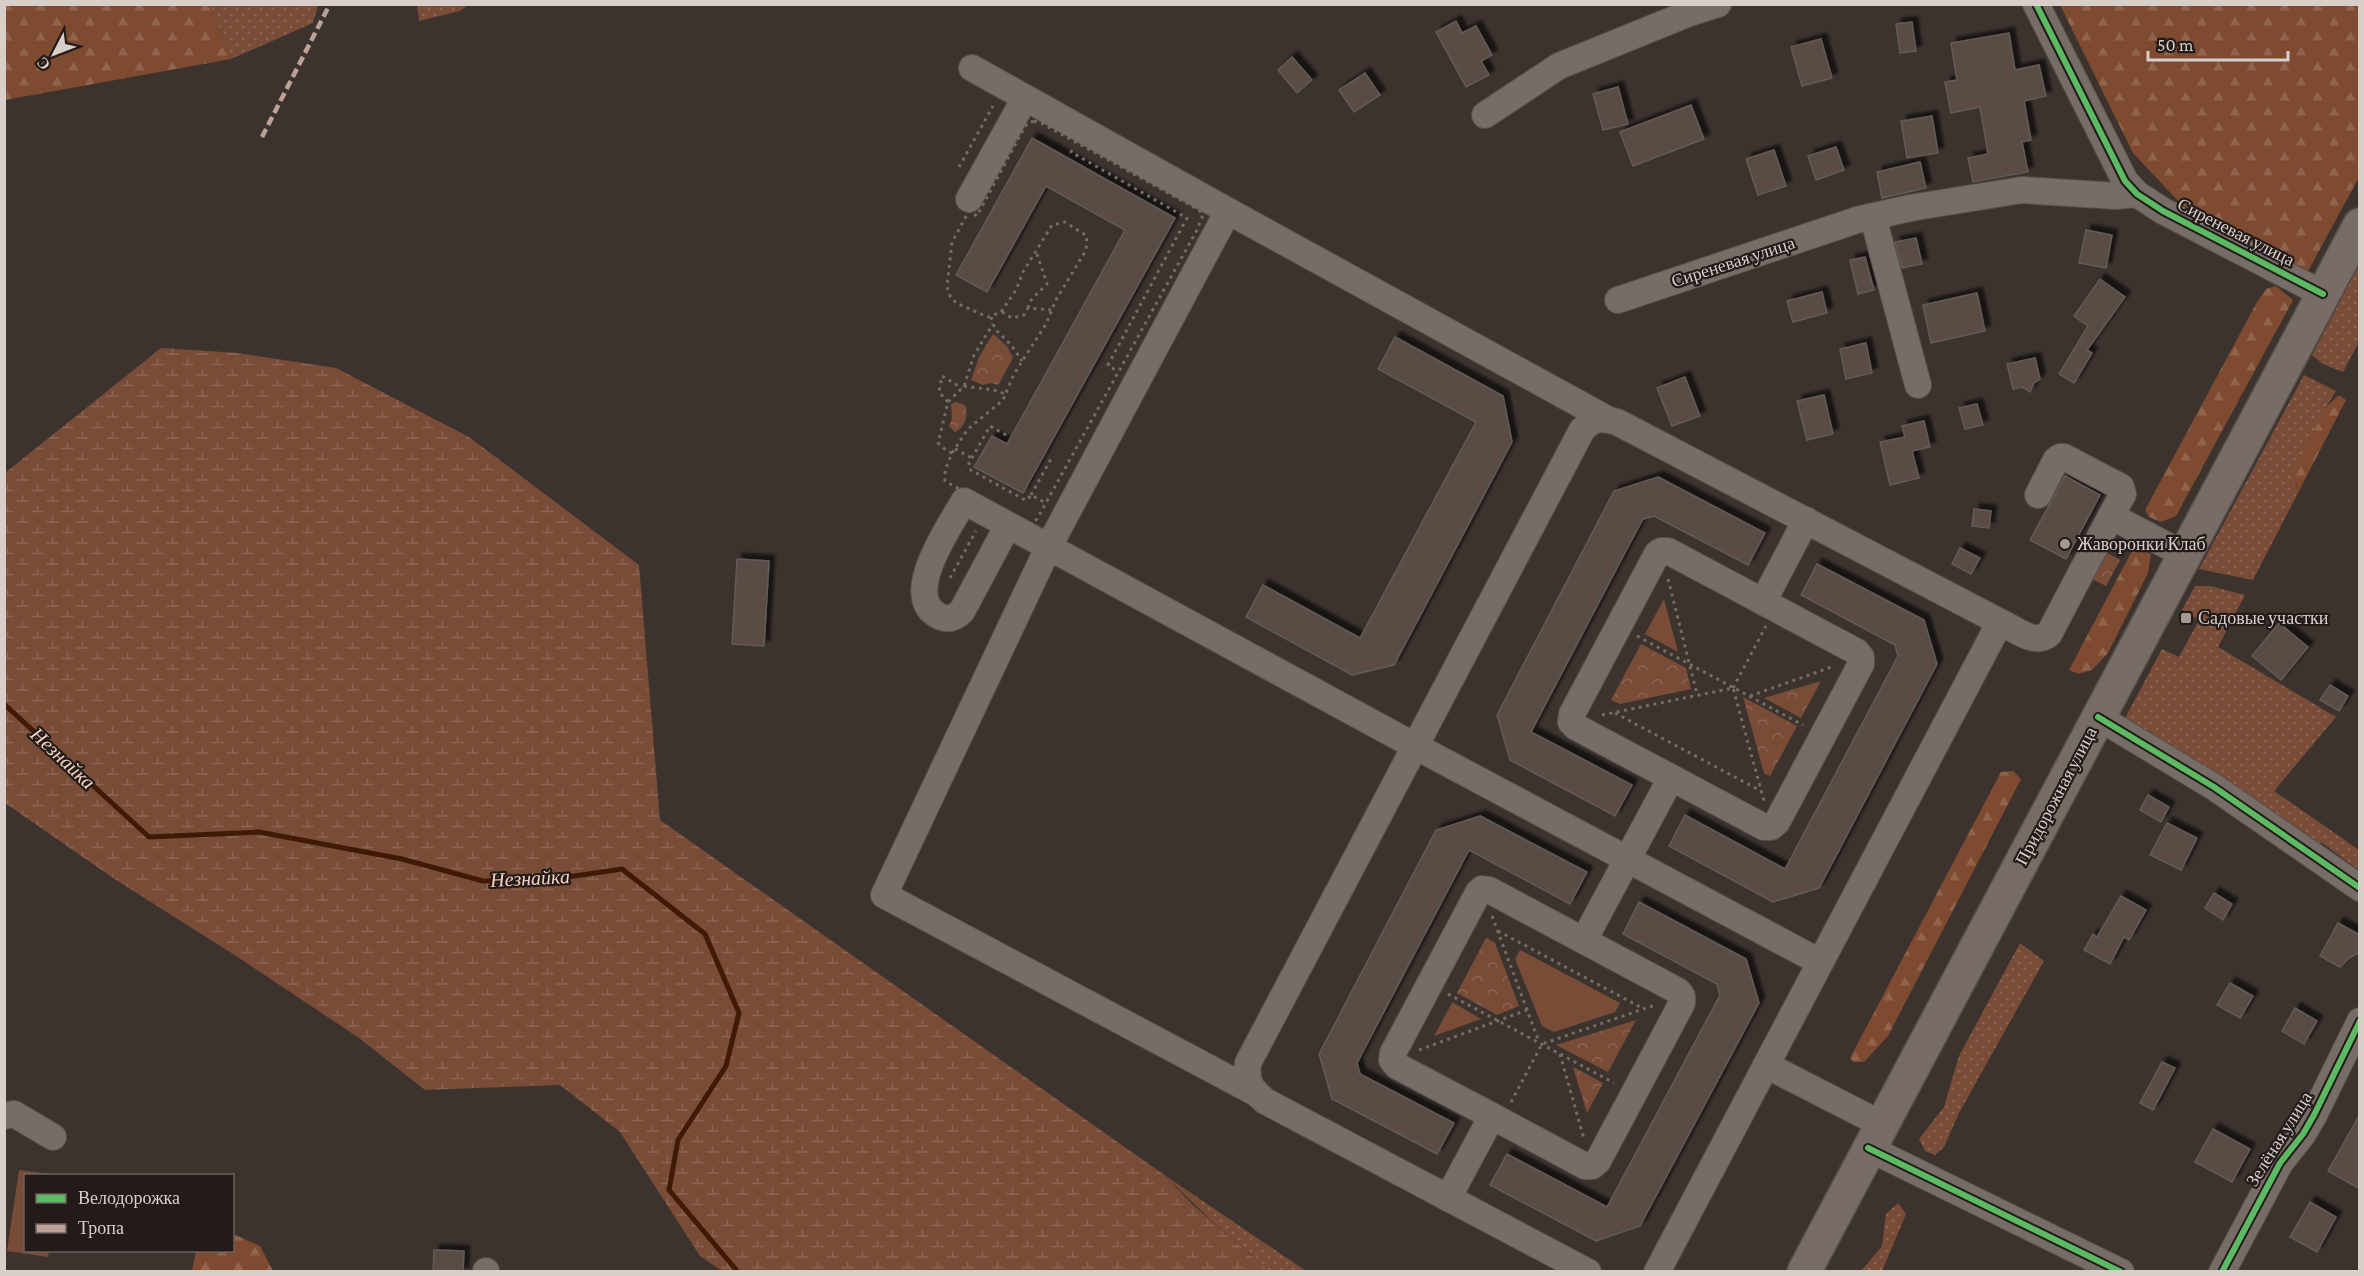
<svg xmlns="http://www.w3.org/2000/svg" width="2364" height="1276" font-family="'Crimson Pro',serif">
	<defs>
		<pattern id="grass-dots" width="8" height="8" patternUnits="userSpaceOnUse" patternTransform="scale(1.5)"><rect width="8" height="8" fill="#794c37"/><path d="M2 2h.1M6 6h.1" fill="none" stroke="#8b6553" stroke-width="1.8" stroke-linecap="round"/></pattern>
		<pattern id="forest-firs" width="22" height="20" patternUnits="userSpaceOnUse" patternTransform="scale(1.5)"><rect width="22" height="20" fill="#7e4a30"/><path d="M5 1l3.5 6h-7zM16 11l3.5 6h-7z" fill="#90634d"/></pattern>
		<pattern id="wetland-marsh" width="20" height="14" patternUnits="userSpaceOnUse" patternTransform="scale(1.5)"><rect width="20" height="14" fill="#794c37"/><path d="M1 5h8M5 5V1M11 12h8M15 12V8" fill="none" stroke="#8b6553"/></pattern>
		<pattern id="park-crowns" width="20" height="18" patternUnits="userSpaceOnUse" patternTransform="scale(1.5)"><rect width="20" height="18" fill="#794c37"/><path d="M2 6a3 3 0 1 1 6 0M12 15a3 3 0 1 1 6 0" fill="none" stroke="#8b6553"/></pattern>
		<filter id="shadow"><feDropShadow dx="5.5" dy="-5.5" stdDeviation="1.5" flood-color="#0009"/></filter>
	</defs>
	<rect width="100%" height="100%" fill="#3c332f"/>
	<!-- grass -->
	<g fill="url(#grass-dots)">
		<path d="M 417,4 L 468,4 L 468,5 L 460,11 L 419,21 Z"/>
		<path d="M 210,5 L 318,5 L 313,23 L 231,59 Z"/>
		<path d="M 2359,265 L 2359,342 L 2343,372 L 2323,364 L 2312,355 Z"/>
		<path d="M 2304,375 L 2336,391 L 2327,406 L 2295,483 L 2299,491 L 2253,580 L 2199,569 Z"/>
		<path d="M 2195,586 L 2210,586 L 2245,595 L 2218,647 L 2336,717 L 2274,791 L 2359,850 L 2359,870 L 2321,842 L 2318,846 L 2124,720 L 2162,649 L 2179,657 L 2199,620 L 2182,610 Z"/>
		<path d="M 2020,943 L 2044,961 L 1959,1113 L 1944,1147 L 1935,1155 L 1925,1151 L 1919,1139 L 1944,1107 L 1959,1056 Z"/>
		<path d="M 1163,1174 L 1306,1271 L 1269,1271 L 1213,1222 Z"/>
		<path d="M 1898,1203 L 1906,1214 L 1882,1271 L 1861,1271 L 1882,1246 L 1886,1214 Z"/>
	</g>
	<!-- forest -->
	<g fill="url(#forest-firs)">
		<path d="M 5,4 L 210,5 L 231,59 L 5,100 Z"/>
		<path d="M 2060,5 L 2359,5 L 2359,177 L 2306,275 L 2181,204 L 2133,153 Z"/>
		<path d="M 2276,286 L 2293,300 L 2176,516 L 2161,522 L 2149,517 L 2145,510 L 2256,304 L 2266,289 Z"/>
		<path d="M 2339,395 L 2346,400 L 2299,491 L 2292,473 L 2327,406 Z"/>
		<path d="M 2134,547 L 2151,554 L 2148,573 L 2108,653 L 2092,670 L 2078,674 L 2069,670 Z"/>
		<path d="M 2013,771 L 2021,779 L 1888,1036 L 1864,1062 L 1853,1062 L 1850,1058 L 2001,772 Z"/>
		<path d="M 233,1234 L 260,1246 L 273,1271 L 192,1271 L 196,1251 L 232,1250 Z"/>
	</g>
	<!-- wetland -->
	<path fill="url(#wetland-marsh)" d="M 161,348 L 238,353 L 336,368 L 469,437 L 639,565 L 660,820 L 1163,1174 L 1193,1205 L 1269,1271 L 722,1271 L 700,1256 L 620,1132 L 560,1085 L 425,1090 L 359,1038 L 233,954 L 116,880 L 5,803 L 5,473 Z"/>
	<!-- park -->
	<g fill="url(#park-crowns)">
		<path d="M 993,334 L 1007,346 L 1013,358 L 998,385 L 991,383 L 983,385 L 971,380 L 979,357 Z"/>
		<path d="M 956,402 L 965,405 C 969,414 965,428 955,432 L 949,426 L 952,419 L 951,404 Z"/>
		<path d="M 2102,550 L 2120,560 L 2106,586 L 2088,577 Z"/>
		<path d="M 1641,644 L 1686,668 L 1691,689 L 1620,704 L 1611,700 Z"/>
		<path d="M 1821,681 L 1801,718 L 1764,698 Z"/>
		<path d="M 1743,697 L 1797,726 L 1770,776 L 1764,773 Z"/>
		<path d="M 1486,938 L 1495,943 L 1519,1006 L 1497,1015 L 1457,993 Z"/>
		<path d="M 1636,1020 L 1608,1072 L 1556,1045 Z"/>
		<path d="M 1573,1067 L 1603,1083 L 1587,1113 Z"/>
	</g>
	<!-- pitch -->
	<g fill="#794c37">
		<path d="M 1664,599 L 1678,652 L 1645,634 Z"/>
		<path d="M 1520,950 L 1620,1003 L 1615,1012 L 1554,1032 L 1542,1026 L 1515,959 Z"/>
		<path d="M 1452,1002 L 1481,1019 L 1434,1036 L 1452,1003 Z"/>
		<path d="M 19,1170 L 58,1175 L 26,1176 L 26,1250 L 49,1251 L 48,1257 L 7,1251 Z"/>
	</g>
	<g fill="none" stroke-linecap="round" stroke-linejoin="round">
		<!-- stream -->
		<path stroke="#411a06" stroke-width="5" d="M 4,704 L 149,837 L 259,832 L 402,859 L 483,881 L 547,880 L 622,869 L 705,934 L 739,1013 L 726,1066 L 678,1140 L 669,1190 L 738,1272"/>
	</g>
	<!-- building -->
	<g fill="#5a4c45" stroke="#625b57" stroke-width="1.5" filter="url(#shadow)">
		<path d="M 1456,21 L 1462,33 L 1476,26 L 1492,55 L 1481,61 L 1489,75 L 1466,87 L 1436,32 Z"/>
		<path d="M 1912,22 L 1916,51 L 1900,53 L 1896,24 Z"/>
		<path d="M 2009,33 L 2015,70 L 2039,65 L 2046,96 L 2024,101 L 2031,140 L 2022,142 L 2028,172 L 1973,182 L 1968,158 L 1988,154 L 1980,107 L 1951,113 L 1945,82 L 1957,80 L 1951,43 Z"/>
		<path d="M 1821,39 L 1832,78 L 1802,86 L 1791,47 Z"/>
		<path d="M 1292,57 L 1312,80 L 1297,93 L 1278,70 Z"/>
		<path d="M 1365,73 L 1380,95 L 1354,112 L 1339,90 Z"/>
		<path d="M 1618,87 L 1628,124 L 1603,130 L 1593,94 Z"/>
		<path d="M 1691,105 L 1704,139 L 1633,166 L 1620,132 Z"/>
		<path d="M 1932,116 L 1938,153 L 1907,158 L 1901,121 Z"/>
		<path d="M 1032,138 L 1175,218 L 1023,493 L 974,467 L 992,436 L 1007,444 L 1125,230 L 1046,186 L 987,292 L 956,275 Z"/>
		<path d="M 1836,147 L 1844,170 L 1816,180 L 1808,156 Z"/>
		<path d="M 1774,150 L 1786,186 L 1758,195 L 1746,159 Z"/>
		<path d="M 1920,162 L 1926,188 L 1882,198 L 1877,172 Z"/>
		<path d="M 2086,230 L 2112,235 L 2106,268 L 2079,263 Z"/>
		<path d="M 1916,238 L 1922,264 L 1902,268 L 1895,242 Z"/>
		<path d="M 1865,257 L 1874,290 L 1858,294 L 1850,260 Z"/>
		<path d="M 2100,279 L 2125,297 L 2087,350 L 2092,353 L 2074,383 L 2059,374 L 2088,326 L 2074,316 Z"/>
		<path d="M 1822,292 L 1827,313 L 1793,322 L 1787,301 Z"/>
		<path d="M 1977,293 L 1985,331 L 1931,343 L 1923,305 Z"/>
		<path d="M 1395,337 L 1503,396 L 1512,442 L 1394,665 L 1352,675 L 1246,617 L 1263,585 L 1360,638 L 1476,422 L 1378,369 Z"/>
		<path d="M 1866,343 L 1872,373 L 1846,379 L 1840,349 Z"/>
		<path d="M 2035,358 L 2040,379 L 2034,383 L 2030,392 L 2022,387 L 2013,389 L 2007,364 Z"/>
		<path d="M 1685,377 L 1700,416 L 1672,426 L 1657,388 Z"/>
		<path d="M 1824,395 L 1833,434 L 1807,440 L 1797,401 Z"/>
		<path d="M 1977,404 L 1983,425 L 1965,429 L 1959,408 Z"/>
		<path d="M 1924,421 L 1930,447 L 1912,451 L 1919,478 L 1890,485 L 1880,442 L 1905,437 L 1902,426 Z"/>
		<path d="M 2065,476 L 2100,495 L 2066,559 L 2030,540 Z"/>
		<path d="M 1658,477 L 1765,533 L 1748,565 L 1654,516 L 1643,519 L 1629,545 L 1531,732 L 1632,785 L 1615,816 L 1510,760 L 1497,715 L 1614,491 Z"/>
		<path d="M 1974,509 L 1991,511 L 1989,528 L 1972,526 Z"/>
		<path d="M 1960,548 L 1980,558 L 1971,574 L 1952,564 Z"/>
		<path d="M 737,559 L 769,561 L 764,646 L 732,644 Z"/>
		<path d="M 1817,564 L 1924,620 L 1937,664 L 1819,888 L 1773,902 L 1669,846 L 1685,815 L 1785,869 L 1898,656 L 1895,645 L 1801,595 Z"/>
		<path d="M 2279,623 L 2308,647 L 2281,680 L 2252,656 Z"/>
		<path d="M 2330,685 L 2348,696 L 2339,711 L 2320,700 Z"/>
		<path d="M 2148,795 L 2169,807 L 2161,822 L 2140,810 Z"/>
		<path d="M 1480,816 L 1587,872 L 1570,904 L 1469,850 L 1357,1063 L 1360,1074 L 1454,1123 L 1437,1154 L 1332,1099 L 1319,1054 L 1436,830 Z"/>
		<path d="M 2167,823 L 2197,838 L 2181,870 L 2150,855 Z"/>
		<path d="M 2214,893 L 2232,904 L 2223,920 L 2205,908 Z"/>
		<path d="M 2121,896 L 2146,910 L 2129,940 L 2124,937 L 2110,964 L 2084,950 L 2093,934 L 2097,937 Z"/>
		<path d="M 1639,902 L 1746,959 L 1759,1003 L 1640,1226 L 1596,1241 L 1490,1185 L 1507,1154 L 1607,1207 L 1720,995 L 1717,984 L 1623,934 Z"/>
		<path d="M 2338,923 L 2360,935 L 2360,952 L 2349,958 L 2340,967 L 2320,956 Z"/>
		<path d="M 2230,983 L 2253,996 L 2240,1018 L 2217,1005 Z"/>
		<path d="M 2295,1008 L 2317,1021 L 2304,1044 L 2282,1031 Z"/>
		<path d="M 2162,1062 L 2175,1068 L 2153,1110 L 2140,1103 Z"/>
		<path d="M 2360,1114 L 2360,1189 L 2328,1171 Z"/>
		<path d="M 2213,1129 L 2250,1149 L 2232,1182 L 2195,1162 Z"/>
		<path d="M 2310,1202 L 2336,1217 L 2317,1252 L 2290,1237 Z"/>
		<path d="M 434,1250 L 464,1251 L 463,1272 L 433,1272 Z"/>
	</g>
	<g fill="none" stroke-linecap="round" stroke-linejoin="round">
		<!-- minor casing -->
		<g stroke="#57504c" stroke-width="28">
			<g id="minor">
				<path d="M 2036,4 L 2125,181 L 2137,194 L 2163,211 L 2323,294"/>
				<path d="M 972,68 L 1228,211"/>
				<path d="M 1485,115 L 1559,66 L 1687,14 L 1718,4"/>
				<path d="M 969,199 L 1025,98"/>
				<path d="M 1873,217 L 1918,385"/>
				<path d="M 1618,300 L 1857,220 L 1910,208 L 2022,190 L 2116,196 L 2137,194"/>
				<path d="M 2038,495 L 2056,460 L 2060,457 L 2064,457 L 2121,487 L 2123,494 L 2111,516"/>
				<path d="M 1008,525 L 962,611 C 956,617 950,620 941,617 C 898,599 950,526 964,501 L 1415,746 L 1820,962"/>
				<path d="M 1661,551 L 1668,551 L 1857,652 L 1861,657 L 1861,664 L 1777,822 L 1771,827 L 1764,827 L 1576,727 L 1571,722 L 1572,714 L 1657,554 Z"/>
				<path d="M 1763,602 L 1806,520"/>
				<path d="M 2000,622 C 2016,629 2034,646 2049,634 L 2111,516 L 2185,555"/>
				<path d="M 2098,717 L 2214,787 L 2360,888"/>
				<path d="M 1584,940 L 1671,778"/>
				<path d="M 1766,1065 L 1881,1124"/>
				<path d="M 1256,1093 L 884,895 L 1048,548 L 1228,211 L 1605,418"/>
				<path d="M 4,1116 L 14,1114 L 53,1137"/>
				<path d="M 1868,1148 L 2121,1272"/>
				<path d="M 1448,1198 L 1492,1116 L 1397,1066 L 1392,1060 L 1393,1053 L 1478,893 L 1482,889 L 1489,890 L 1678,991 L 1682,996 L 1682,1003 L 1598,1161 L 1592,1166 L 1585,1166 L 1492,1116"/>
				<path d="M 486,1272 L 486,1271"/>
				<path d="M 1588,1272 L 1265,1101 C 1250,1088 1246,1082 1248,1063 L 1582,430 C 1593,418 1602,417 1617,422 L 2000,622 L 1657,1272"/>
				<path d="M 2222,1272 L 2280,1163 L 2303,1134 L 2314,1115 L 2360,1021"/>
			</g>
		</g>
		<!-- major casing -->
		<g stroke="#57504c" stroke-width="36">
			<path id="major" d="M 1804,1272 L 2360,225"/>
		</g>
		<!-- path -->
		<g stroke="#736c68" stroke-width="3" stroke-dasharray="3 4.5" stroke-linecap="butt">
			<path d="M 1034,121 L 1041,123 L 1199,210 L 1203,215 L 1197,230 L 1037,519 L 1030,524 L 1021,524 L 945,481 L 945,470 L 952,453 L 968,429 L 1003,400 L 1014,374 L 1046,324 L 1056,300 L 1086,250 L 1087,236 L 1065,222 L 1052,225 L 1023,272 L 1016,290 L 1001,312 L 988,317 L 956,303 L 950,296 L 947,287 L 952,242 L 969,211 L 977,216 L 1023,130 L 1028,123 Z"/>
			<path d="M 1072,150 L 1071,152 L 1187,218 L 1108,365 L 1117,371"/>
			<path d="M 959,167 L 993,106"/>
			<path d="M 1028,308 L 1030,301 L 1047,284 L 1036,251"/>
			<path d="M 1002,312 L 1012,318 L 1024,315 L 1028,308 L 1051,310"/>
			<path d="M 991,317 L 995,329 L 1012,346 L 1022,361"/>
			<path d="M 964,386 C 979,389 992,388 1005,394"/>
			<path d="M 948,402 L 939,392 L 942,376 L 962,388"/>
			<path d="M 1006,435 L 990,426 L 969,463 L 969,469 L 1023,499 L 1027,500 L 1031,495 L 1046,503"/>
			<path d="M 955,449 L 972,458"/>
			<path d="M 952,453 L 947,451 L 938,443 L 948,402 L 964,386 L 974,355 L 993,324"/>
			<path d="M 1031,495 L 1052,457"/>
			<path d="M 950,578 L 976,531"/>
			<path d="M 1668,579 L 1697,694"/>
			<path d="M 1637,636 L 1803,725"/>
			<path d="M 1733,688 L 1766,626"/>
			<path d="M 1750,696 L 1834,666"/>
			<path d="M 1615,713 L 1761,791"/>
			<path d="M 1602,715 L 1733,688 L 1764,801"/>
			<path d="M 1492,916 L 1539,1042"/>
			<path d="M 1498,931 L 1644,1009"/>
			<path d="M 1448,994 L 1614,1083"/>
			<path d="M 1419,1050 L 1527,1010"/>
			<path d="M 1560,1054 L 1584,1139"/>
			<path d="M 1511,1102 L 1542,1044 L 1655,1005"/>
		</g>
		<!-- minor -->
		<use href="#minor" stroke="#776d68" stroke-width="26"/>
		<!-- major -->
		<use href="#major" stroke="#786c66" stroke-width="33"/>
		<!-- quiet -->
		<path stroke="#bda197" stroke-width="4.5" stroke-dasharray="9 4.5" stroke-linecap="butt" d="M 262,137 L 330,4"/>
		<!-- cycleway casing -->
		<g stroke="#221b18" stroke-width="10">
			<g id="cycleway">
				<path d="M 2036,4 L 2125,181 L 2137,194 L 2163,211 L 2323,294"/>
				<path d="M 2098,717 L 2214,787 L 2360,888"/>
				<path d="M 1868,1148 L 2121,1272"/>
				<path d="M 2222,1272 L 2280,1163 L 2303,1134 L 2314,1115 L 2360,1021"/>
			</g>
		</g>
		<!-- cycleway -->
		<use href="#cycleway" stroke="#5cba63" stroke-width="6"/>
	</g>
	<!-- markers -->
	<g fill="#a29894" stroke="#221b18" stroke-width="2">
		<circle cx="2065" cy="544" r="6"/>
		<rect x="2180" y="612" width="12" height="12" rx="3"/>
	</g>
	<g text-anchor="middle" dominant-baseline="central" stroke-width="4.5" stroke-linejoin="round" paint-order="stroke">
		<!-- street labels -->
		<g font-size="18" fill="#d9cfca" stroke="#221b18">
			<text transform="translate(2236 232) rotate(27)">Сиреневая улица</text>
			<text transform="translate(1733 262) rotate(-18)">Сиреневая улица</text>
			<text transform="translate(2056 796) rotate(-62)">Придорожная улица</text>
			<text transform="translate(2279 1139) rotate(-58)">Зелёная улица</text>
		</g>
		<!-- poi labels -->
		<g font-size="18" fill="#d9cfca" stroke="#221b18" text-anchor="start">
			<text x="2077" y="544">Жаворонки Клаб</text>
			<text x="2198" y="618">Садовые участки</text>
		</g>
		<!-- water labels -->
		<g font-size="20" font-style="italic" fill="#f6d1c0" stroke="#221b18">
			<text transform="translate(63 758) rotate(43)">Незнайка</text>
			<text transform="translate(530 878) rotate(-3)">Незнайка</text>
		</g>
	</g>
	<!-- border -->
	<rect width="2364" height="1276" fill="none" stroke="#d9cfca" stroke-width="12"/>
	<!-- legend -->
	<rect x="24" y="1174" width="210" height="78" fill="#221b18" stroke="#6b635f" stroke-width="1.5"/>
	<rect x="36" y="1194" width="30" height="9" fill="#5cba63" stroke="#6b635f" stroke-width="1.5"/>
	<text x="78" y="1204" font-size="18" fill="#d9cfca">Велодорожка</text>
	<rect x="36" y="1224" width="30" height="9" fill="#bda197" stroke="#6b635f" stroke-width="1.5"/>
	<text x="78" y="1234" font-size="18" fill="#d9cfca">Тропа</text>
	<!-- north arrow -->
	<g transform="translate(54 54) rotate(228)" stroke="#221b18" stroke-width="4.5" paint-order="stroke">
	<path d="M0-4.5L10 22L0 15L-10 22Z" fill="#d9cfca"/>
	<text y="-9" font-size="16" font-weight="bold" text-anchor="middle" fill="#d9cfca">С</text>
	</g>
	<!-- scale -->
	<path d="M2148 51v9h140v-9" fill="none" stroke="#d9cfca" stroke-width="3"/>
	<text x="2157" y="51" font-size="18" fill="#d9cfca" stroke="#221b18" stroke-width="4.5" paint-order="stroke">50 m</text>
</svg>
